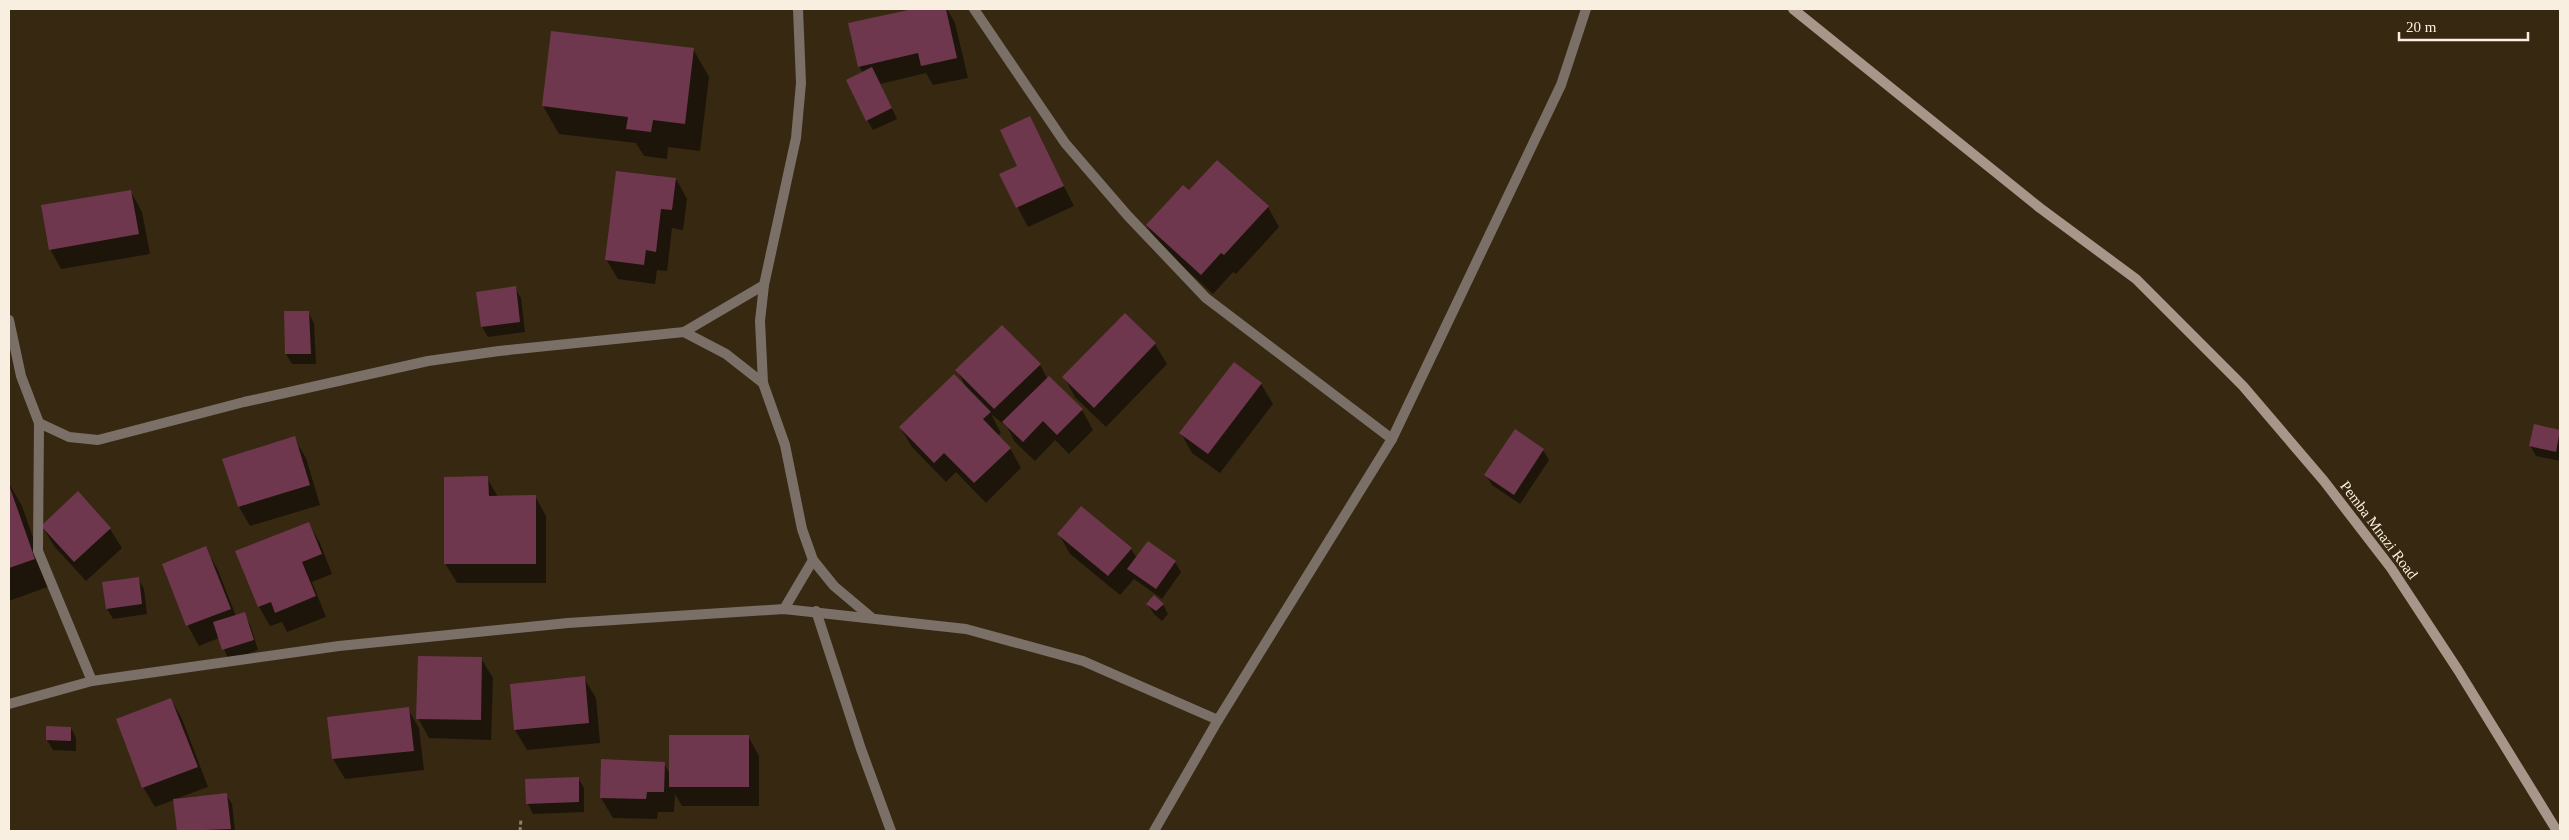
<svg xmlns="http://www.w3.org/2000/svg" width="2569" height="840" font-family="'Times New Roman',serif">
	<rect width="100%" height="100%" fill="#372811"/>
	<!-- shadow -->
	<g fill="#0007">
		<path d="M 918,9 L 947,9 L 955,23 L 968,78 L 933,85 L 926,73 L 880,84 L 897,119 L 873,130 L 867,120 L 863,73 L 859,66 L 849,24 Z"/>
		<path d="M 693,49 L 709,77 L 700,151 L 668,147 L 667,159 L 644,156 L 636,143 L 559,134 L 543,106 Z"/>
		<path d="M 1029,118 L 1074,206 L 1028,227 L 1001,175 L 1019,167 Z"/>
		<path d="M 676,179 L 687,199 L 683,230 L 672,228 L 667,271 L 657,270 L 655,284 L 618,279 L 606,259 Z"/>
		<path d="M 131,192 L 142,212 L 150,254 L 61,269 L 50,249 Z"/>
		<path d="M 1189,192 L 1268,207 L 1279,227 L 1236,274 L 1233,272 L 1213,294 L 1159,245 L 1147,226 Z"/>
		<path d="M 515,288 L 521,298 L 525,332 L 488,337 L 482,327 Z"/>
		<path d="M 308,312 L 314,323 L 316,364 L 292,364 L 286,354 Z"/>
		<path d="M 1125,314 L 1155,344 L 1167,364 L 1106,427 L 1075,397 L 1064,377 Z"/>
		<path d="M 1234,364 L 1261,384 L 1273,404 L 1220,473 L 1192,453 L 1181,433 Z"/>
		<path d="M 1040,365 L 1047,378 L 1082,410 L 1093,430 L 1069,454 L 1055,440 L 1035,461 L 1015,442 L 1007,427 L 991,414 L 1001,433 L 997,436 L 1010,448 L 1021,468 L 986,503 L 956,472 L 946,482 L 912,447 L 900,427 L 967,389 L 957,370 Z"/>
		<path d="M 2535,426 L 2560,432 L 2560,461 L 2536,456 L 2530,445 Z"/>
		<path d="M 1515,431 L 1543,450 L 1549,460 L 1520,504 L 1492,485 L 1486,475 Z"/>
		<path d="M 294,438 L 306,458 L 320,505 L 250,526 L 239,507 Z"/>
		<path d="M 487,478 L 498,497 L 535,496 L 546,516 L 546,583 L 457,583 L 445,563 Z"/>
		<path d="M 9,484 L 22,506 L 50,586 L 9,601 Z"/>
		<path d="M 309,524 L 320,543 L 332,574 L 312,582 L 326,617 L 287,632 L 282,622 L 270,626 L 259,607 Z"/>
		<path d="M 42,526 L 110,529 L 122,548 L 86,581 L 54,546 Z"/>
		<path d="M 1059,534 L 1131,549 L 1137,558 L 1175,562 L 1181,572 L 1162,599 L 1134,579 L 1120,595 L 1070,554 Z"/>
		<path d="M 205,548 L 217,568 L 236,616 L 244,614 L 250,624 L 258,650 L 229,660 L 219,638 L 199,646 L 188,626 L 164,564 Z"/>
		<path d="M 138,578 L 144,589 L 147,614 L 113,619 L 107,609 Z"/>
		<path d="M 1148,604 L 1163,604 L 1168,614 L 1162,621 L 1154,614 Z"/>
		<path d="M 481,658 L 493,678 L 491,740 L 429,738 L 418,718 Z"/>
		<path d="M 584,678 L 596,698 L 600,743 L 527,750 L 515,730 Z"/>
		<path d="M 171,699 L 182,719 L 208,787 L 178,798 L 226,794 L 232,804 L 235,831 L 178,831 L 174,800 L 155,807 L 143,787 Z"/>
		<path d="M 408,709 L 419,728 L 424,770 L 345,779 L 333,759 L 328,718 Z"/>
		<path d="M 71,728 L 76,738 L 76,751 L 53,750 L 47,740 Z"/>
		<path d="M 748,736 L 759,756 L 759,806 L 682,806 L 675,794 L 674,812 L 658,812 L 657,819 L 613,818 L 601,798 L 664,763 L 670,774 Z"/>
		<path d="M 578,778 L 584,788 L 584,812 L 533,814 L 528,804 L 526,781 Z"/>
	</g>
	<!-- building -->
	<g fill="#6e374e">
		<path d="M 913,9 L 946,9 L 957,58 L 921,66 L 918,53 L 858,67 L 848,23 Z"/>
		<path d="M 551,31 L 694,48 L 685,124 L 653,120 L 651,132 L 626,129 L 628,117 L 542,106 Z"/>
		<path d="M 872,67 L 892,108 L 866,121 L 846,80 Z"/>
		<path d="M 1030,116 L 1064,186 L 1016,208 L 999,174 L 1017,166 L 1000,130 Z"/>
		<path d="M 1217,160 L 1269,206 L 1224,255 L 1221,253 L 1201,275 L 1146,225 L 1183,185 L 1189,190 Z"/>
		<path d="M 616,171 L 676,178 L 672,210 L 661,209 L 656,252 L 646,250 L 644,265 L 605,260 Z"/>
		<path d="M 131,190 L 139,234 L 49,250 L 41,205 Z"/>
		<path d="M 516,286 L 520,322 L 481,327 L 476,292 Z"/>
		<path d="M 284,311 L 309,311 L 311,354 L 285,354 Z"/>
		<path d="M 1125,313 L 1156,343 L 1094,408 L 1062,377 Z"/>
		<path d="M 1002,325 L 1041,364 L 994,409 L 955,370 Z"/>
		<path d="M 1234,362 L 1262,383 L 1208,454 L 1179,433 Z"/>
		<path d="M 954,374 L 991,412 L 983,419 L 1011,448 L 974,483 L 944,453 L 934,463 L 899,427 Z"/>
		<path d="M 1049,376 L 1083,409 L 1057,435 L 1043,421 L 1023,442 L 1002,422 Z"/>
		<path d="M 2534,424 L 2560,430 L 2556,452 L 2529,446 Z"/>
		<path d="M 1515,429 L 1544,449 L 1514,495 L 1484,475 Z"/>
		<path d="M 295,436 L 310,485 L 238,507 L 222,459 Z"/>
		<path d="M 488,476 L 489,496 L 536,495 L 536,564 L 444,564 L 444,477 Z"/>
		<path d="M 9,485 L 35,559 L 9,568 Z"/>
		<path d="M 78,491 L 111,528 L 74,562 L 41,526 Z"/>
		<path d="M 1081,506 L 1132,548 L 1108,576 L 1057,534 Z"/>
		<path d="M 309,522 L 322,554 L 302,562 L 316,596 L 275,613 L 271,602 L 258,607 L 235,551 Z"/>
		<path d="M 1148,541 L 1176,561 L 1156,589 L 1127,569 Z"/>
		<path d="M 206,546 L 231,609 L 186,626 L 162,564 Z"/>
		<path d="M 139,577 L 142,604 L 106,609 L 102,582 Z"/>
		<path d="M 1154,595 L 1164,604 L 1156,611 L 1146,604 Z"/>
		<path d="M 245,612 L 254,640 L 222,650 L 213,622 Z"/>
		<path d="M 418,656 L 482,657 L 481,720 L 416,719 Z"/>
		<path d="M 585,676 L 589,723 L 514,730 L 510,684 Z"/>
		<path d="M 171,698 L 198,767 L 142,788 L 116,719 Z"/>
		<path d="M 409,707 L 414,751 L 332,759 L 327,717 Z"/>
		<path d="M 46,726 L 71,727 L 71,741 L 46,740 Z"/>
		<rect x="669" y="735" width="80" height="52"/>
		<path d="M 601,759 L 665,762 L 664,792 L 647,792 L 646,799 L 600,798 Z"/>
		<path d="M 579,777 L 579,802 L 526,804 L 525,779 Z"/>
		<path d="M 227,793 L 231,829 L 177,831 L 173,799 Z"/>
	</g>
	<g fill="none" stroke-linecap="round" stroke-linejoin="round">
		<!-- path -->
		<path stroke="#8c7f6c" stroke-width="3" stroke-dasharray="4 2.5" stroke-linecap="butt" d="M 520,831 L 521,819"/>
		<!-- minor -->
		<g stroke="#7b7068" stroke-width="10">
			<path d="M 798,9 L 801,83 L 796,138 L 764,285 L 760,321 L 763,383 L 785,445 L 802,529 L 813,560 L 834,586 L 872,618"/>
			<path d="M 974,9 L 1065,143 L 1128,216 L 1206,298 L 1392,439"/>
			<path d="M 9,320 L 21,376 L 39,423 L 69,437 L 98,440 L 244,402 L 428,361 L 499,351 L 684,332 L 726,354 L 763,383"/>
			<path d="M 684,332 L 764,285"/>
			<path d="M 39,423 L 38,551 L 92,681"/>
			<path d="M 784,609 L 813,560"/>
			<path d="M 816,611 L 861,749 L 891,831"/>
			<path d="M 9,704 L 92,681 L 339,646 L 568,623 L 784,609 L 966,629 L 1083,661 L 1218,720"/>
			<path d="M 1154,831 L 1218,720 L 1392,439 L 1561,85 L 1586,9"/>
		</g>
		<!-- secondary -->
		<path stroke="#a9968a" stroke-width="10" d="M 1793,9 L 2040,208 L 2136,279 L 2243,386 L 2324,481 L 2391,568 L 2458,670 L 2557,831"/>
	</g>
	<g text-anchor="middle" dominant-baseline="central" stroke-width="4" stroke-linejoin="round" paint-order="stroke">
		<!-- street labels -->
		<g font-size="15" fill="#f9efe1" stroke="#372811">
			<text transform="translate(2379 530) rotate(53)">Pemba Mnazi Road</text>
		</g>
	</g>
	<!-- border -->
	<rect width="2569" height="840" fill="none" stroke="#f9efe1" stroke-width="20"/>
	<!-- scale -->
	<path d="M2399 32v8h129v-8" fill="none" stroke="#f9efe1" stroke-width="2.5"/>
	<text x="2406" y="32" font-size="15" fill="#f9efe1" stroke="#372811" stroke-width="4" paint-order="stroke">20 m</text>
</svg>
